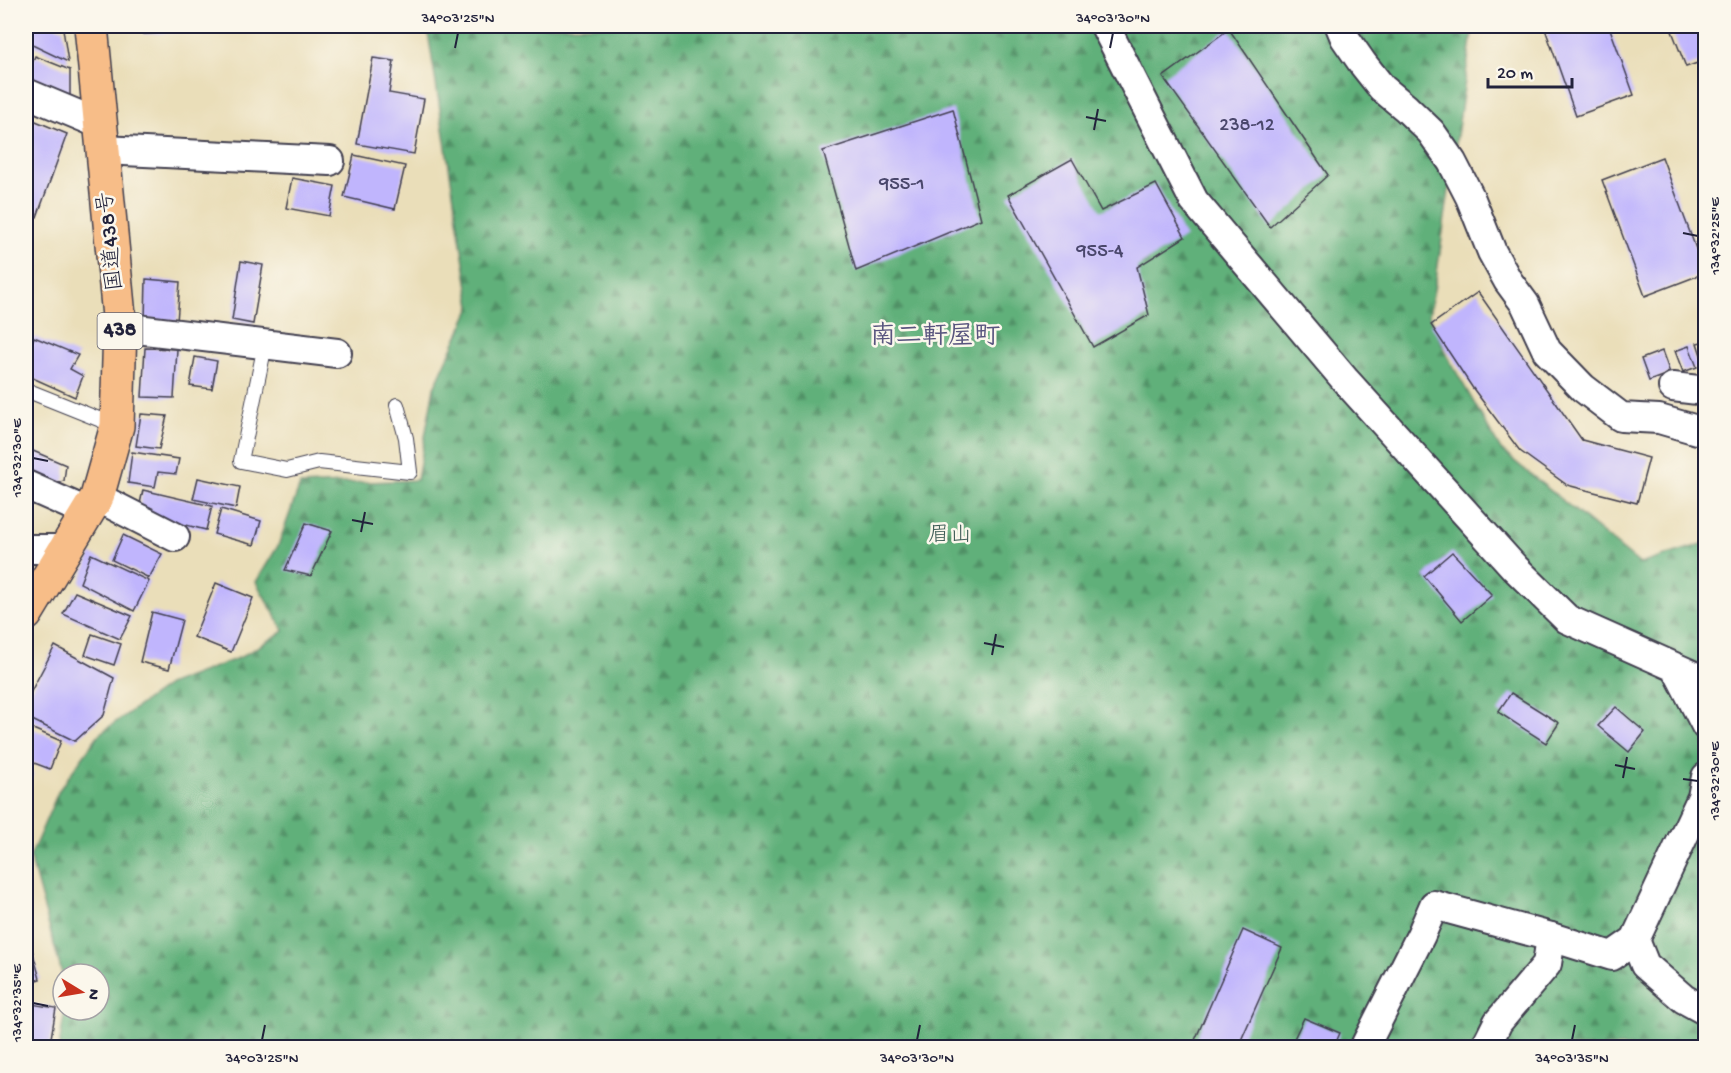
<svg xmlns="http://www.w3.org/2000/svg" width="1731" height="1073" font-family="'Gochi Hand','Klee One',sans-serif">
	<defs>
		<pattern id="forest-firs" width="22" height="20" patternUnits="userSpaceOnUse" patternTransform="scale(1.5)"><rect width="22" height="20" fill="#61b07a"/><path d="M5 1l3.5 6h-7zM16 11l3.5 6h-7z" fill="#508f65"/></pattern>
	</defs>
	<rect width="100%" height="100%" fill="#fbf7ec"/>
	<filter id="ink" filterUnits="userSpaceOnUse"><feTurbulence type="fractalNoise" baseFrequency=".0167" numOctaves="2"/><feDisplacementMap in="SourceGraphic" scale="12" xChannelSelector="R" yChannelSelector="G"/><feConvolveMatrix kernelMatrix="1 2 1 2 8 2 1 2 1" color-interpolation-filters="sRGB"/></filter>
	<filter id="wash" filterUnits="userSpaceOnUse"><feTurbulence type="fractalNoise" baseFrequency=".008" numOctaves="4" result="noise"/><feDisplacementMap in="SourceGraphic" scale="24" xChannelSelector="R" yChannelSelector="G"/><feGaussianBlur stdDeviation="1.35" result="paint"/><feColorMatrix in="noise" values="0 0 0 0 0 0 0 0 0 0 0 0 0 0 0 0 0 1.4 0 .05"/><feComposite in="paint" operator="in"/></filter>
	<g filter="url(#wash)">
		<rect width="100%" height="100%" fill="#eadeb9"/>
		<!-- forest -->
		<path fill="url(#forest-firs)" stroke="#42695a" stroke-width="1.5" d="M 427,26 L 1473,26 L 1436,279 L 1429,315 L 1449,359 L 1501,450 L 1640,564 L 1705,543 L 1705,1047 L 59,1047 L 65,1010 L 99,1010 L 99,974 L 63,974 L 63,977 L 30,857 L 59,790 L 99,734 L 168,685 L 241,657 L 284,631 L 256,582 L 278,546 L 300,485 L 417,480 L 434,388 L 471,307 Z"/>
		<g id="blocks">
			<!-- building -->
			<g fill="#c0b5fd">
				<path d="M 26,26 L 54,26 L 63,29 L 68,62 L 26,42 Z"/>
				<path d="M 143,26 L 181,26 L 181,32 L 144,34 Z"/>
				<path d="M 1544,26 L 1609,26 L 1634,95 L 1576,116 Z"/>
				<path d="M 1670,26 L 1706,26 L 1706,60 L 1686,67 Z"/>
				<path d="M 1229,29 L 1328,175 L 1270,227 L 1163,77 Z"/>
				<path d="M 35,56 L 70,70 L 70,102 L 26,83 L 26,78 Z"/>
				<path d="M 373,58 L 394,61 L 389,93 L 424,99 L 414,154 L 357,144 Z"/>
				<path d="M 953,109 L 981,219 L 856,271 L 823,151 Z"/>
				<path d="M 26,117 L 67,134 L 37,217 L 26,213 Z"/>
				<path d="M 354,155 L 405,166 L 395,209 L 344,197 Z"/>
				<path d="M 1662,157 L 1705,273 L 1645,296 L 1602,180 Z"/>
				<path d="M 1072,159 L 1101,211 L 1156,184 L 1185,237 L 1137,267 L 1149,315 L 1093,347 L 1008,195 Z"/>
				<path d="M 292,178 L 335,186 L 329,216 L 286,208 Z"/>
				<path d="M 241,261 L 263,265 L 253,324 L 232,320 Z"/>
				<path d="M 146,279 L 180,282 L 177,322 L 145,319 Z"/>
				<path d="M 1478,292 L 1582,440 L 1649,458 L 1637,503 L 1567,485 L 1520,451 L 1472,387 L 1431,325 Z"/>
				<path d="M 34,337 L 78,355 L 70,369 L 83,376 L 75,397 L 26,375 L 26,356 Z"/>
				<path d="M 1706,341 L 1706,367 L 1705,367 L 1697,343 Z"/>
				<path d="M 1689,346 L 1697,367 L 1683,372 L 1675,351 Z"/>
				<path d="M 145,348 L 177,349 L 174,398 L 142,397 Z"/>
				<path d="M 1662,351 L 1670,373 L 1649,381 L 1641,359 Z"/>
				<path d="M 195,357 L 217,361 L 212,389 L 190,386 Z"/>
				<path d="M 141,414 L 167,416 L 159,449 L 136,446 Z"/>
				<path d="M 26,448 L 66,465 L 64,481 L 52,484 L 26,472 Z"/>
				<path d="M 132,452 L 179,459 L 176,474 L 158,472 L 155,487 L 128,483 Z"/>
				<path d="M 198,478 L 240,487 L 236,508 L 193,499 Z"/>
				<path d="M 143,490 L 212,506 L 206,530 L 138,513 Z"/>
				<path d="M 221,509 L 261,521 L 254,545 L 214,534 Z"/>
				<path d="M 306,523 L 332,531 L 311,576 L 285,570 Z"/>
				<path d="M 123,535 L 162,554 L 149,578 L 112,560 Z"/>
				<path d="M 1452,552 L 1492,595 L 1462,621 L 1424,576 Z"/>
				<path d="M 91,554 L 149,581 L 134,611 L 80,583 Z"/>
				<path d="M 216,583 L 253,598 L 231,652 L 194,637 Z"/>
				<path d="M 75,592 L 132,616 L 120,639 L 63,614 Z"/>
				<path d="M 152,612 L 182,620 L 169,669 L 140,662 Z"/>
				<path d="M 92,634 L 121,644 L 114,665 L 85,655 Z"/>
				<path d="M 55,646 L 114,678 L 104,715 L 75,741 L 26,717 L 26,701 Z"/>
				<path d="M 1511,693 L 1559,723 L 1546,743 L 1498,712 Z"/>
				<path d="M 1616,707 L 1645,732 L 1629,752 L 1598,726 Z"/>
				<path d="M 26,726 L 61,741 L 50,769 L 26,760 Z"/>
				<path d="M 26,771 L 33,774 L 26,791 Z"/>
				<path d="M 1243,930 L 1282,948 L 1238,1047 L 1192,1047 Z"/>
				<path d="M 26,935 L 28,935 L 40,979 L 26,983 Z"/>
				<path d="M 26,1003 L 56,1008 L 50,1044 L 26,1040 Z"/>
				<path d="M 1304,1018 L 1340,1033 L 1334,1047 L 1290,1047 Z"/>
			</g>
		</g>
	</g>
	<g filter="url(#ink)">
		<use href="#blocks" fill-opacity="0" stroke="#403e4e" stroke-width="1.5"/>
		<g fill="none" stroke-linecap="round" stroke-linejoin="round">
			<!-- service casing -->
			<g stroke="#403e4e" stroke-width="16">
				<g id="service">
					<path d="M 265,345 L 241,461 L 287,470 L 319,462 L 410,472 L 406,438 L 397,405"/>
					<path d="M 26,390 L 116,426"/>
				</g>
			</g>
			<!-- minor casing -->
			<g stroke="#403e4e" stroke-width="32">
				<g id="minor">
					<path d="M 1105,26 L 1194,201 L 1346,381 L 1515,568 L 1567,619 L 1706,681"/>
					<path d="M 1340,26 L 1345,38 L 1363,64 L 1382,88 L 1406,108 L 1431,132 L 1452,162 L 1470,197 L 1492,252 L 1508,281 L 1525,304 L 1547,351 L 1583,388 L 1621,417 L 1659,419 L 1697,430 L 1706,430"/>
					<path d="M 26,93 L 100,124"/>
					<path d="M 103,150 L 330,161"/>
					<path d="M 120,327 L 337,353"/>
					<path d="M 1673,387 L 1706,391"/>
					<path d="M 26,485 L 87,512"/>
					<path d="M 97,497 L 175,537"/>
					<path d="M 26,549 L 65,549"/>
					<path d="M 1677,670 L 1706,726"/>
					<path d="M 1635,940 L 1645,965 L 1684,999 L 1706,1011"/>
					<path d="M 1364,1048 L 1421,935 L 1434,905 L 1551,937 L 1612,956 L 1635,940 L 1702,797 L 1706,777"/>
					<path d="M 1485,1048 L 1498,1022 L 1547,964 L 1551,937"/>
				</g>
			</g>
			<!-- trunk casing -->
			<g stroke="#403e4e" stroke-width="36">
				<path id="trunk" d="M 26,614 L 97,497 L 117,426 L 120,327 L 91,26"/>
			</g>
			<!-- service -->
			<use href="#service" stroke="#fff" stroke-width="14"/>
			<!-- minor -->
			<use href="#minor" stroke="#fff" stroke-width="28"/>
			<!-- trunk -->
			<use href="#trunk" stroke="#f7bd88" stroke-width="33"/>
		</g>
	</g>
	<!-- ticks -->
	<path fill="none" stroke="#22223b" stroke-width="2" d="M 455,48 L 458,33M 1110,48 L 1113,33M 1086,117 L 1106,121M 1094,130 L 1098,109M 1683,233 L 1698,236M 33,458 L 48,461M 352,520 L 373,524M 361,532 L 365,512M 984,643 L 1004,647M 992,655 L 996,634M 1615,765 L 1635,769M 1623,778 L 1627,757M 1683,779 L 1698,781M 33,1003 L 48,1006M 262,1040 L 265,1025M 917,1040 L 920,1025M 1572,1040 L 1575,1025"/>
	<g text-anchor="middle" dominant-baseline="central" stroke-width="5" stroke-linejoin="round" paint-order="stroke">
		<!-- number labels -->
		<g font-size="20" fill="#4a476c">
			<text x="1247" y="126">238-12</text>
			<text x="902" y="185">955-1</text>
			<text x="1100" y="252">955-4</text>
		</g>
		<!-- shield labels -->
		<rect fill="#fbf7ec" stroke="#636270" stroke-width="1.5" x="97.5" y="313" width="45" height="36" rx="4.5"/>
		<g font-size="21" font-weight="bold" fill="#22223b">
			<text x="120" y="331">438</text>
		</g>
		<!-- street labels -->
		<g font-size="22" fill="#22223b" stroke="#fbf7ec">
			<text transform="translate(112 241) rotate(-96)">国道438号</text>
		</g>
		<!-- park labels -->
		<g font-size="22" fill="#405e58" stroke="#fbf7ec">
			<text x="950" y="537">眉山</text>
		</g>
		<!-- quarter labels -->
		<g font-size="26" font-weight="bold" fill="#59557f" stroke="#fbf7ec">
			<text x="935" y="338">南二軒屋町</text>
		</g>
	</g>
	<!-- margin -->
	<rect width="1731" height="1073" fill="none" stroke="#fbf7ec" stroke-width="66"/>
	<!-- north arrow -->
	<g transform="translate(81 992) rotate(101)"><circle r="28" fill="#fbf7ec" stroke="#a4a2a5" stroke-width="1.5"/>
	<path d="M0-4.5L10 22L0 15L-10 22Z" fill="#c8321e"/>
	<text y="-9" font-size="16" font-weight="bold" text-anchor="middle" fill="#22223b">N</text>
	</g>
	<!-- scale -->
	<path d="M1488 78v9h84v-9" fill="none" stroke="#22223b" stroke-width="3"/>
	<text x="1497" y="78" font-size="18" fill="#22223b" stroke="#fbf7ec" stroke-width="4.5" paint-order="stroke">20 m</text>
	<rect x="33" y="33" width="1665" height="1007" fill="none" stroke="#22223b" stroke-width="2"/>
	<g font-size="15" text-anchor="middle" fill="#22223b">
		<text x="458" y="22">34°03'25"N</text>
		<text x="1113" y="22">34°03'30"N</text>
		<text transform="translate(1714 236) rotate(-90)" y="5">134°32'25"E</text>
		<text transform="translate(16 458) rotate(-90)" y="5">134°32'30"E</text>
		<text transform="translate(1714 781) rotate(-90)" y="5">134°32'30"E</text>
		<text transform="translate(16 1003) rotate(-90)" y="5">134°32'35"E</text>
		<text x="262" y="1062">34°03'25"N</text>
		<text x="917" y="1062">34°03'30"N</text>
		<text x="1572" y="1062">34°03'35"N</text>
	</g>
</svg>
